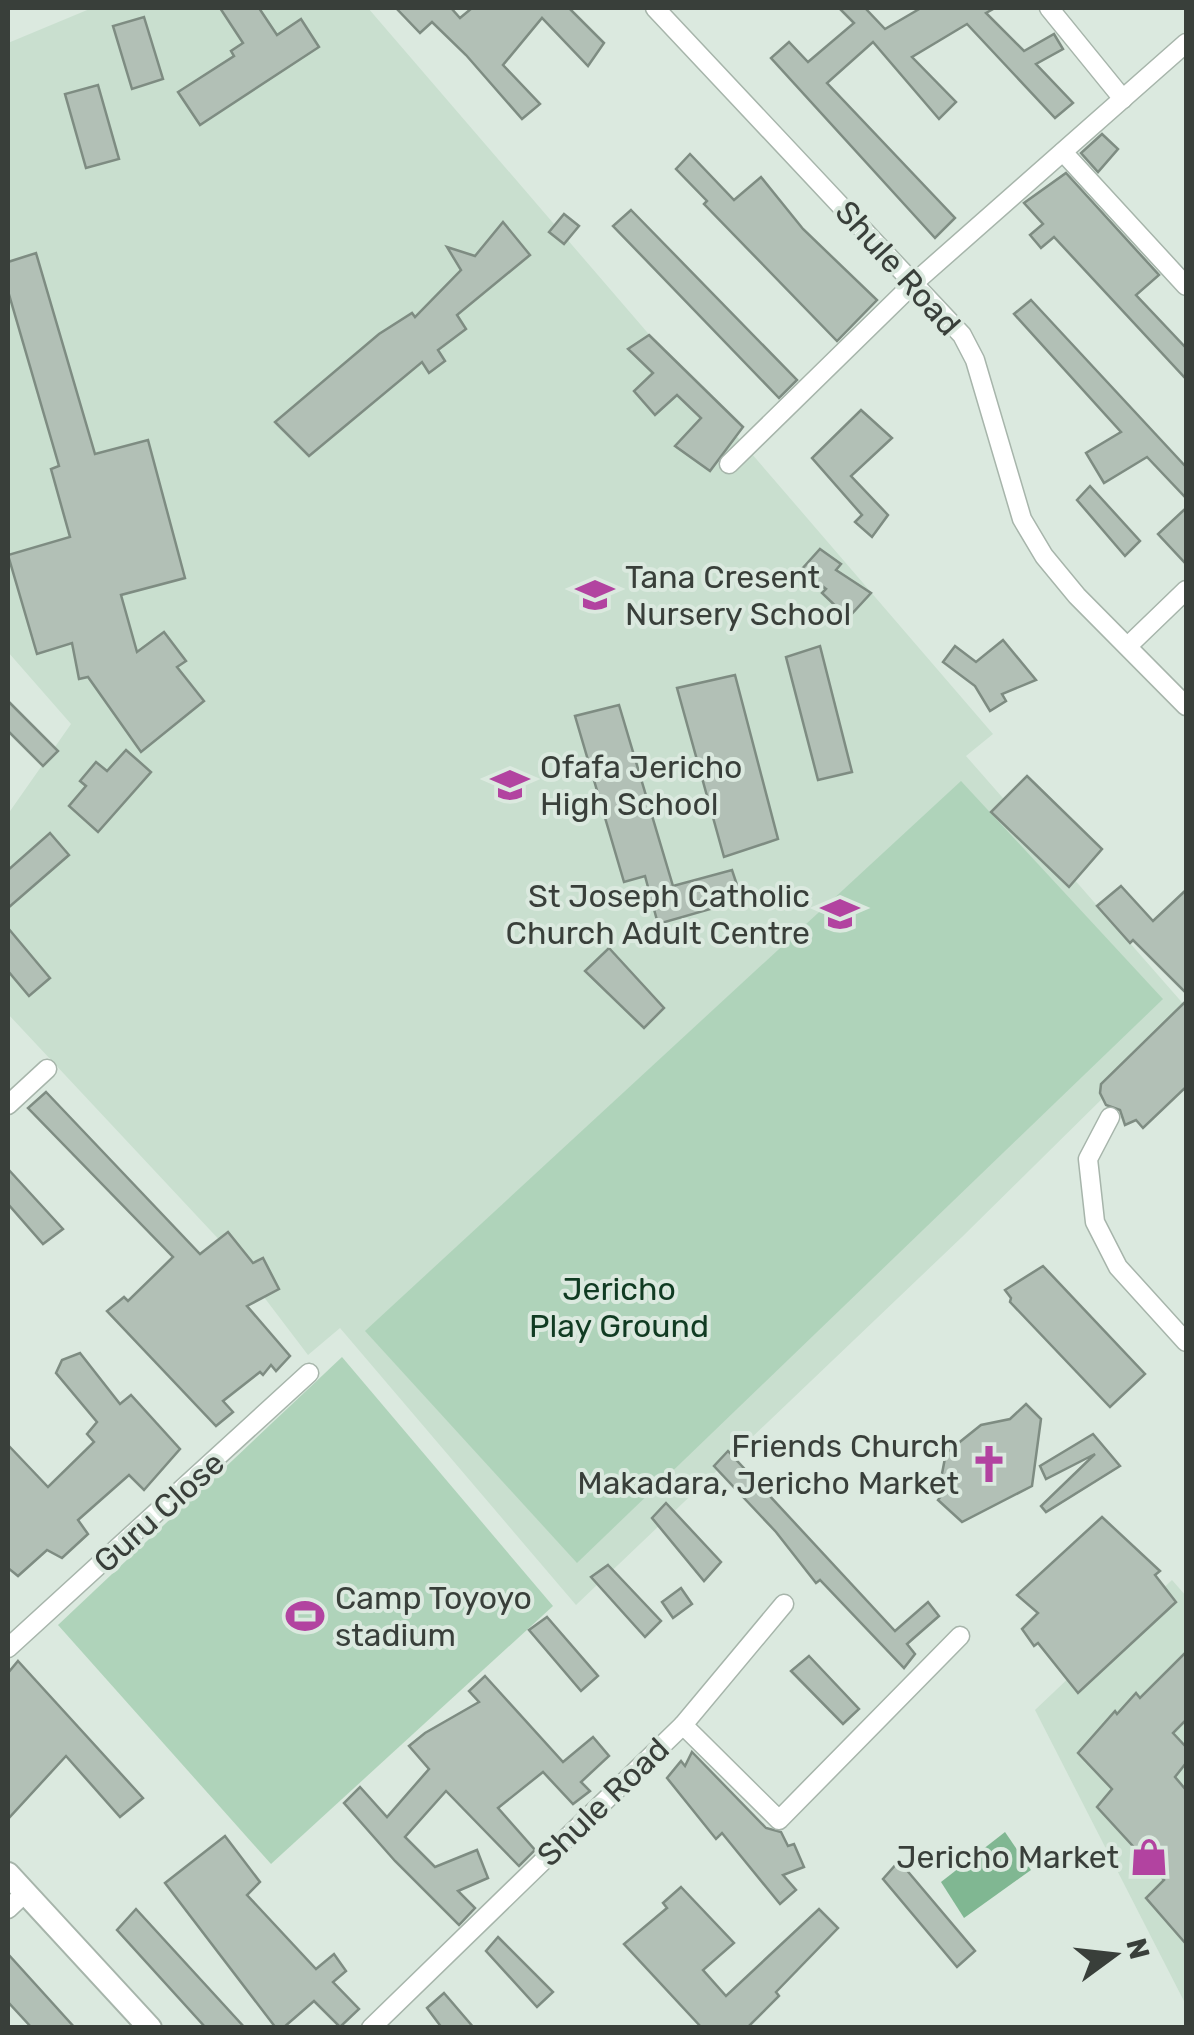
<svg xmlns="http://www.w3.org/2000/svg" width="1194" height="2035" font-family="Rubik,sans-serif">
	<rect width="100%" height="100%" fill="#dbe9df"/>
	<!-- built -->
	<g fill="#c9dfcf">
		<path d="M 92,8 L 368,8 L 993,734 L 966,756 L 1186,1007 L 1186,1016 L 962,1237 L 576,1605 L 340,1328 L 308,1355 L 225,1246 L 8,1014 L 8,814 L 71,724 L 8,652 L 8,43 Z"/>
		<path d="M 1172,1580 L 1186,1596 L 1186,2005 L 1035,1710 Z"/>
	</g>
	<!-- green -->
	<g fill="#afd3ba">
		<path d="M 961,781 L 1163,999 L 577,1563 L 365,1331 Z"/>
		<path d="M 342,1357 L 553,1606 L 271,1864 L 58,1625 Z"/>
	</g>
	<!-- water -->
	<path fill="#80b792" d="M 1005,1832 L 1031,1870 L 964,1918 L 941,1882 Z"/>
	<!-- building -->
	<g fill="#b2c0b6" stroke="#7e8c82" stroke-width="2.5">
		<path d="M 220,8 L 259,8 L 277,35 L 301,19 L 319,47 L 200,125 L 178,92 L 234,56 L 231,51 L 243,43 Z"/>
		<path d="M 396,8 L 451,8 L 460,18 L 472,8 L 569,8 L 604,43 L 588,66 L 542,18 L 503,65 L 540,104 L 522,119 L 466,55 L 432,22 L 420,33 Z"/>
		<path d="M 839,8 L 865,8 L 885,29 L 921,8 L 995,8 L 986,13 L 1024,51 L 1054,34 L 1063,49 L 1036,64 L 1073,103 L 1055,118 L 967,24 L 912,57 L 956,102 L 939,119 L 873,42 L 827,83 L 955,218 L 935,238 L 771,58 L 789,42 L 808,62 L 854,23 Z"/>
		<path d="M 144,17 L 163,79 L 132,89 L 113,26 Z"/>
		<path d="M 98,85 L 119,159 L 86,168 L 65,94 Z"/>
		<path d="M 1102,134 L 1118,149 L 1098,172 L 1081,153 Z"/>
		<path d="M 690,154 L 734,200 L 761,177 L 803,229 L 877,300 L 837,341 L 704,204 L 707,201 L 676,169 Z"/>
		<path d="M 1066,173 L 1159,275 L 1136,295 L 1186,348 L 1186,379 L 1054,237 L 1041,248 L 1030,235 L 1043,224 L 1024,203 Z"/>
		<path d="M 631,210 L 797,380 L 779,398 L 613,226 Z"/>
		<path d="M 564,214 L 579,226 L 564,244 L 549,232 Z"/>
		<path d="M 503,222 L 530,255 L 457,315 L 466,329 L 438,350 L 445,361 L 429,373 L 422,362 L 309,456 L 275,422 L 379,334 L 412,313 L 415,317 L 461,270 L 447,247 L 475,256 Z"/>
		<path d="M 36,253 L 95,454 L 148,440 L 185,578 L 121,595 L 137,652 L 164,632 L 186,661 L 177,667 L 204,701 L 141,752 L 88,677 L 79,679 L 72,643 L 37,654 L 8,555 L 70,537 L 51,469 L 59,466 L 8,291 L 8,262 Z"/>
		<path d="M 1031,300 L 1186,467 L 1186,498 L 1147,457 L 1104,483 L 1086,453 L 1121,432 L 1014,314 Z"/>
		<path d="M 649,335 L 743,427 L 710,471 L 675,446 L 701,418 L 677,395 L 655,415 L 634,391 L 653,373 L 628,349 Z"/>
		<path d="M 861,410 L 892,438 L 851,476 L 888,515 L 872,537 L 855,522 L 862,515 L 812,458 Z"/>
		<path d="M 1090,486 L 1140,541 L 1125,556 L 1077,500 Z"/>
		<path d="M 1186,508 L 1186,564 L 1158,534 Z"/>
		<path d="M 820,549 L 841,564 L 836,570 L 871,593 L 848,618 L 822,593 L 826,589 L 801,570 Z"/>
		<path d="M 1003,640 L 1036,680 L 1002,694 L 1006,701 L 990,711 L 975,686 L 943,662 L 955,646 L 976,662 Z"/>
		<path d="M 820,646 L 852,772 L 818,780 L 786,657 Z"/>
		<path d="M 735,675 L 778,839 L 724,857 L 677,688 Z"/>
		<path d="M 8,701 L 58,751 L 43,766 L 8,731 Z"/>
		<path d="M 619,705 L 673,886 L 732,870 L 742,900 L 658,924 L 645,876 L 624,882 L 575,716 Z"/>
		<path d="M 126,750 L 151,772 L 98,832 L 69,806 L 86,786 L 80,781 L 96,762 L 107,771 Z"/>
		<path d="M 1027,776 L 1102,849 L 1069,887 L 991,812 Z"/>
		<path d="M 50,833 L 69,855 L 8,908 L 8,870 Z"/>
		<path d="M 1121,886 L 1153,921 L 1186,890 L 1186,993 L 1133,940 L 1130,943 L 1097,906 Z"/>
		<path d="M 8,928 L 50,978 L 29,996 L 8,971 Z"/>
		<path d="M 609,948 L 664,1008 L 644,1028 L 585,971 Z"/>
		<path d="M 1186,1001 L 1186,1087 L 1143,1128 L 1136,1120 L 1125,1125 L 1120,1110 L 1106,1105 L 1100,1093 L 1101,1084 Z"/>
		<path d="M 46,1092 L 200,1254 L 228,1232 L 253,1263 L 263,1258 L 279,1289 L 247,1306 L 290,1356 L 276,1371 L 271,1365 L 263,1375 L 260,1372 L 223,1401 L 233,1412 L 216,1426 L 107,1311 L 124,1297 L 128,1301 L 173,1257 L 28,1108 Z"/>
		<path d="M 8,1169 L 63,1229 L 43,1244 L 8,1204 Z"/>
		<path d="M 1043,1266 L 1145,1374 L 1110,1407 L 1010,1302 L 1011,1298 L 1005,1290 Z"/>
		<path d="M 80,1353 L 120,1404 L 131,1395 L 180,1449 L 144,1490 L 129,1475 L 78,1520 L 88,1534 L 62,1558 L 47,1550 L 18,1576 L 8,1568 L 8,1445 L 48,1487 L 94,1442 L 87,1434 L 97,1422 L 56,1373 L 62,1360 Z"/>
		<path d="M 1026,1404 L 1041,1419 L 1032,1486 L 962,1522 L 938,1500 L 945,1491 L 940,1484 L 946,1453 L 981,1425 L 1010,1419 Z"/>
		<path d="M 1093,1434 L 1120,1466 L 1046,1512 L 1041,1506 L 1095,1454 L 1046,1479 L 1040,1466 Z"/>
		<path d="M 728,1451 L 895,1631 L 928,1602 L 939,1616 L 907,1644 L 915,1654 L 904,1668 L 820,1580 L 816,1583 L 776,1532 L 714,1466 Z"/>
		<path d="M 666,1503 L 721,1562 L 704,1581 L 652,1518 Z"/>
		<path d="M 1102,1517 L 1160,1571 L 1155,1575 L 1176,1602 L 1078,1693 L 1038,1643 L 1034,1646 L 1022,1629 L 1038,1613 L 1017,1595 Z"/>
		<path d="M 608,1565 L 661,1621 L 645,1637 L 591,1577 Z"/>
		<path d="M 681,1588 L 692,1604 L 673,1618 L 662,1602 Z"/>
		<path d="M 547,1617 L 598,1676 L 581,1691 L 529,1630 Z"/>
		<path d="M 1186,1652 L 1186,1720 L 1173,1733 L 1186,1747 L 1186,1763 L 1175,1777 L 1186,1790 L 1186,1944 L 1146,1898 L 1164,1880 L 1097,1807 L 1112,1789 L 1078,1753 L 1115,1711 L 1117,1714 L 1136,1693 L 1140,1698 Z"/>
		<path d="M 809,1656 L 859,1709 L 843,1724 L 791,1671 Z"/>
		<path d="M 18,1661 L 143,1798 L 120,1817 L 66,1756 L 8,1819 L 8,1673 Z"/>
		<path d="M 485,1676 L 563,1762 L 593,1737 L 609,1756 L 581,1782 L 590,1791 L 573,1804 L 543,1772 L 498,1808 L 535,1850 L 519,1866 L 446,1791 L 405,1837 L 435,1867 L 477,1850 L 488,1878 L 458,1891 L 475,1908 L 459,1925 L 395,1861 L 344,1803 L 360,1787 L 387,1817 L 429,1769 L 409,1746 L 425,1733 L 479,1702 L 469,1691 Z"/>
		<path d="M 692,1752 L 766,1828 L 781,1832 L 788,1846 L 794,1844 L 804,1867 L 783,1875 L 796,1890 L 780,1904 L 722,1833 L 716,1839 L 667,1778 L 681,1761 L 685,1766 Z"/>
		<path d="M 225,1836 L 260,1882 L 247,1895 L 316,1969 L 334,1954 L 346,1971 L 333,1982 L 359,2009 L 340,2027 L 314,2001 L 283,2028 L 276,2028 L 165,1883 Z"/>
		<path d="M 899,1861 L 975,1951 L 957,1967 L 883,1879 Z"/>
		<path d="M 681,1887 L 734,1943 L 703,1970 L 726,1996 L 819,1909 L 838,1928 L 776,1992 L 779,1996 L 747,2028 L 702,2028 L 624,1944 L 667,1908 L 663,1903 Z"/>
		<path d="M 136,1909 L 245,2028 L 206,2028 L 117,1930 Z"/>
		<path d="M 498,1937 L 553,1992 L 537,2007 L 486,1951 Z"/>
		<path d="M 8,1954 L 75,2028 L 32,2028 L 8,2002 Z"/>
		<path d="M 444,1993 L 474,2028 L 442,2028 L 427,2008 Z"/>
	</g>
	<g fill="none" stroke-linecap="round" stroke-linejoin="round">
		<!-- minor casing -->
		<g stroke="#a7b5ab" stroke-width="21">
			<g id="minor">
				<path d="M 655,8 L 962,335 L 975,360 L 1022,519 L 1044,556 L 1077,596 L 1186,706"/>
				<path d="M 1049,8 L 1123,99"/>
				<path d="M 1063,152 L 1186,286"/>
				<path d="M 729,464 L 914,283 L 1186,43"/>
				<path d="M 1129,645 L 1186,590"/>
				<path d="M 8,1105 L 47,1069"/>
				<path d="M 1110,1117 L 1088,1159 L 1095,1222 L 1118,1267 L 1186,1342"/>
				<path d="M 8,1648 L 309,1373"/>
				<path d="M 683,1725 L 784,1604"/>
				<path d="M 8,1909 L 25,1893"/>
				<path d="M 371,2028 L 683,1725 L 779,1820 L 960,1636"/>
			</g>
		</g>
		<!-- tertiary casing -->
		<g stroke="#a7b5ab" stroke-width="26">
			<path id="tertiary" d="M 8,1874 L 150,2028"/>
		</g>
		<!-- minor -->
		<use href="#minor" stroke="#fff" stroke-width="18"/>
		<!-- tertiary -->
		<use href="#tertiary" stroke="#fff" stroke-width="22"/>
	</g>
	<!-- icons -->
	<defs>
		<g id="school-bare" transform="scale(3)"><path d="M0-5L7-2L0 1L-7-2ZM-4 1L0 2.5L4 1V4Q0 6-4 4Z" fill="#b243a0" stroke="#dbe9df" stroke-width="2.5" paint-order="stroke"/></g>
		<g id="church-bare" transform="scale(3)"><path d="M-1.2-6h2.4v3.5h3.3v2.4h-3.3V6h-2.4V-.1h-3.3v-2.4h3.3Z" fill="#b243a0" stroke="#dbe9df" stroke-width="2.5" paint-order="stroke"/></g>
		<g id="stadium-bare" transform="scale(3)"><path d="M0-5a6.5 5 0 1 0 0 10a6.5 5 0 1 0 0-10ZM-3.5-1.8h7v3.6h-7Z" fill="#b243a0" stroke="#dbe9df" stroke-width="2.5" paint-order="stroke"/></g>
		<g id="shop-bare" transform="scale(3)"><path d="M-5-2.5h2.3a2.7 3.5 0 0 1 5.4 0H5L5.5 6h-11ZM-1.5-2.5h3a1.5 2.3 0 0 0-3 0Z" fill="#b243a0" stroke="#dbe9df" stroke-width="2.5" paint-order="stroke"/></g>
	</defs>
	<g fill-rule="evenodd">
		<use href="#school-bare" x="595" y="595"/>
		<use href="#school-bare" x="510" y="785"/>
		<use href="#school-bare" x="840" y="914"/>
		<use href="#church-bare" x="989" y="1464"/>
		<use href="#stadium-bare" x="305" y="1616"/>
		<use href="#shop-bare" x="1149" y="1857"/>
	</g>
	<g text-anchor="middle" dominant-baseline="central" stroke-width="8" stroke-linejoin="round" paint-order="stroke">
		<!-- street labels -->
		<g font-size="32" fill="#393f3a" stroke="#dbe9df">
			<text transform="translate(898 268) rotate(48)">Shule Road</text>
			<text transform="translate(159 1512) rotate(-42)">Guru Close</text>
			<text transform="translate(603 1802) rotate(-44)">Shule Road</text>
		</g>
		<!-- poi labels -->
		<g font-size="32" fill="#393f3a" stroke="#dbe9df" text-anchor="start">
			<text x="625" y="577">Tana Cresent<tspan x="625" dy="37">Nursery School</tspan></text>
			<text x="540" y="767">Ofafa Jericho<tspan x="540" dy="37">High School</tspan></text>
			<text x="810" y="896" text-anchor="end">St Joseph Catholic<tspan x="810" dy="37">Church Adult Centre</tspan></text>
			<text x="959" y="1446" text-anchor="end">Friends Church<tspan x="959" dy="37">Makadara, Jericho Market</tspan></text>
			<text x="335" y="1598">Camp Toyoyo<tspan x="335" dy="37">stadium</tspan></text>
			<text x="1119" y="1857" text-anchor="end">Jericho Market</text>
		</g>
		<!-- park labels -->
		<g font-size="32" fill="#103b22" stroke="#dbe9df">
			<text x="619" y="1289">Jericho<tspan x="619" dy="37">Play Ground</tspan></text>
		</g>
	</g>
	<!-- border -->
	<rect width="1194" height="2035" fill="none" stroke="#393f3a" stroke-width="20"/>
	<!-- north arrow -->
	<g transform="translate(1114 1955) rotate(75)" stroke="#dbe9df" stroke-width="8" paint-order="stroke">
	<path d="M0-8L18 38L0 25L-18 38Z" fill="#393f3a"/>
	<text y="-15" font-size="28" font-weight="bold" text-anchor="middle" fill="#393f3a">N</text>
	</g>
</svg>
